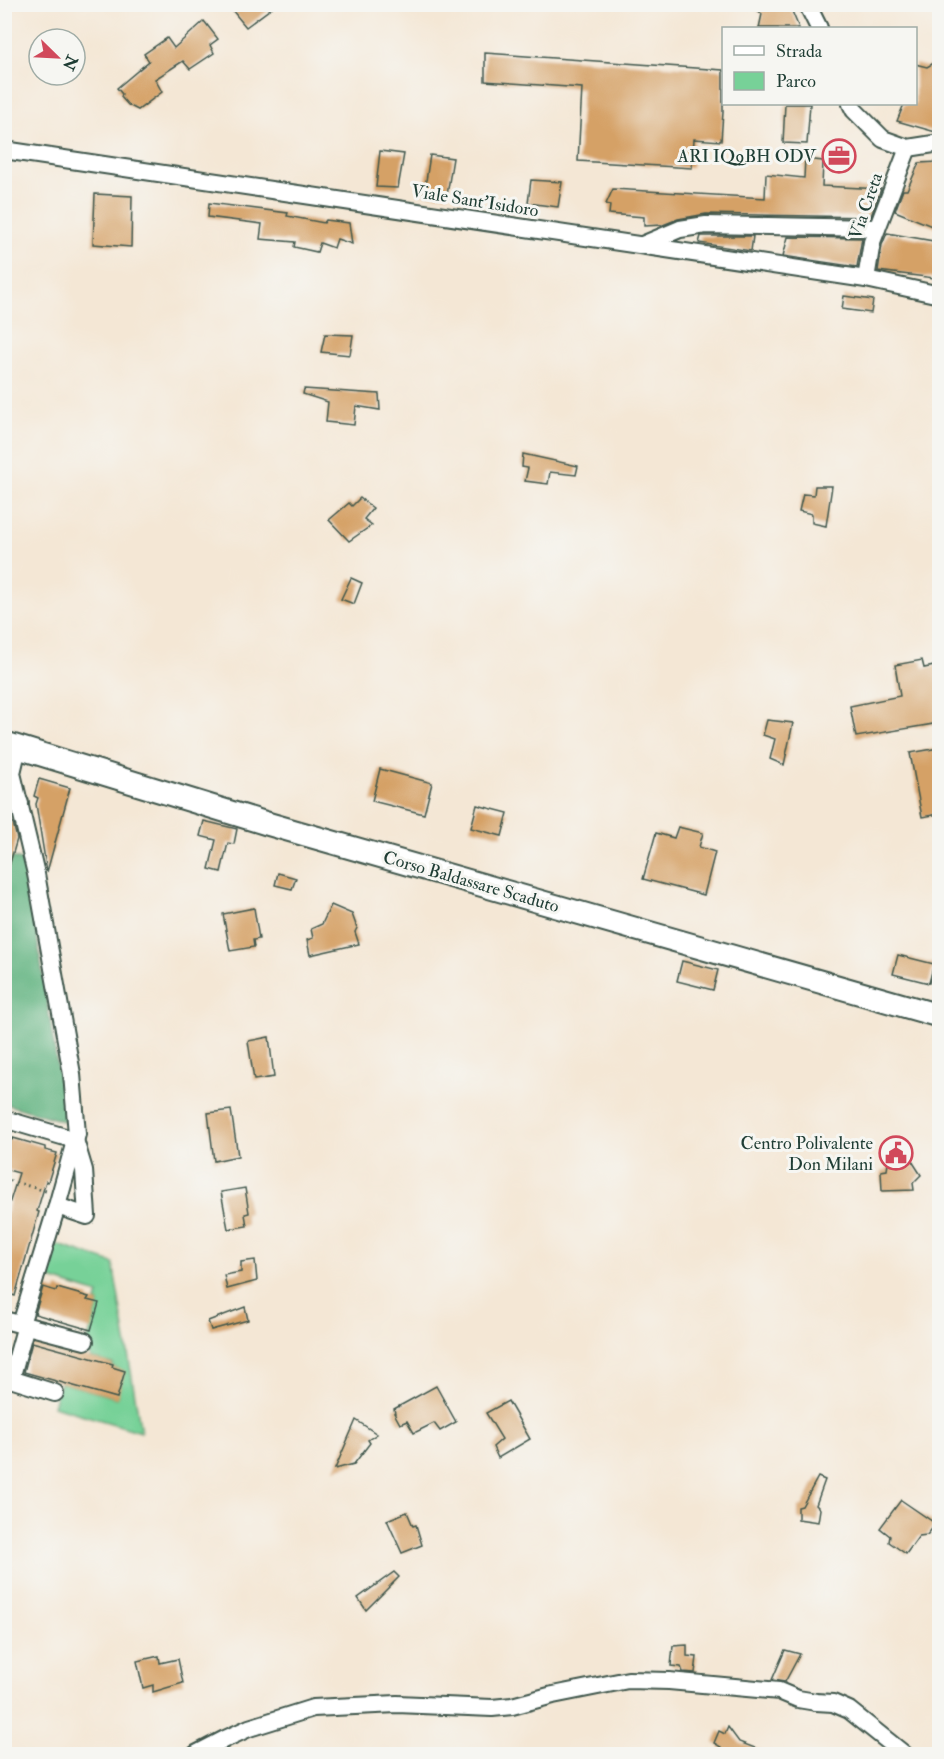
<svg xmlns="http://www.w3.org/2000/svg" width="944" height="1759" font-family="'IM FELL Double Pica',serif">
	<rect width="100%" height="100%" fill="#f6f6f2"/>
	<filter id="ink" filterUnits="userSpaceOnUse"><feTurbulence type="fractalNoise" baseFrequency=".0167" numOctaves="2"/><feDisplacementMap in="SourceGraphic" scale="12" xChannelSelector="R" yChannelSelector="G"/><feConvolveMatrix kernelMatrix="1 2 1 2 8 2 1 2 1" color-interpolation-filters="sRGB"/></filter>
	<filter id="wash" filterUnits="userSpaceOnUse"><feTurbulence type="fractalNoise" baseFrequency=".008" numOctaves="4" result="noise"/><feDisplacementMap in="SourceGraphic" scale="24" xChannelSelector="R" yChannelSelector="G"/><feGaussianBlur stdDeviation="1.35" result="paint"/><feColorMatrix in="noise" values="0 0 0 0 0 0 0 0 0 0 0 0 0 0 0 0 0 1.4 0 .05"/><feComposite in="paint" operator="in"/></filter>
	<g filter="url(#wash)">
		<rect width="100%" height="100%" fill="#f4e7d5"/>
		<!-- green -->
		<path fill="#77d198" stroke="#4b8766" stroke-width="1.5" d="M 59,1245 L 113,1263 L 141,1432 L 53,1406 L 60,1382 L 117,1398 L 124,1371 L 112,1367 L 113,1364 L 90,1358 L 91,1355 L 84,1352 L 99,1303 L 96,1302 L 98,1294 L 44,1277 L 53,1247 Z"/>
		<!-- forest -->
		<path fill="#61b380" stroke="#40785a" stroke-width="1.5" d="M 4,855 L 25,861 L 66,1122 L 5,1104 Z"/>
		<g id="blocks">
			<!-- building -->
			<g fill="#d5a166">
				<path d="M 227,4 L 277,4 L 246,27 Z"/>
				<path d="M 750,4 L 789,4 L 799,28 L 759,28 L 762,14 Z"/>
				<path d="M 204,21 L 218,39 L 210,45 L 214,53 L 190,69 L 183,61 L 155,79 L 162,92 L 138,110 L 128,105 L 121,97 L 122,94 L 117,88 L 149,61 L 144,54 L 167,38 L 174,48 Z"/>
				<path d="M 485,53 L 723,70 L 723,112 L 721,141 L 694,139 L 692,168 L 578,161 L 582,88 L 485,81 Z"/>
				<path d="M 939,60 L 939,133 L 897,121 L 904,104 L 915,104 L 915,64 L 927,67 Z"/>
				<path d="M 785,104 L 810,104 L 807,144 L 783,143 Z"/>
				<path d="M 380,151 L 404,154 L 398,188 L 376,187 Z"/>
				<path d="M 430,155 L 453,158 L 447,195 L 424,194 Z"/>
				<path d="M 805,159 L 823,161 L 822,186 L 881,189 L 871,216 L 869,217 L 706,214 L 678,219 L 663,225 L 644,226 L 644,217 L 609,214 L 610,205 L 606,204 L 613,189 L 765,198 L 766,174 L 804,178 Z"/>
				<path d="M 939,162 L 939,229 L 895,211 L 903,190 L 907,190 L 919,163 Z"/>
				<path d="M 531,180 L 562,182 L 558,207 L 528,203 Z"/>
				<path d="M 95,194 L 132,196 L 131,247 L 93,244 Z"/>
				<path d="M 209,203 L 288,213 L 287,216 L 324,223 L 326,220 L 349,223 L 352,244 L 337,239 L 334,248 L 320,243 L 317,252 L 294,247 L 295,242 L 260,239 L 262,224 L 208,217 Z"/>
				<path d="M 887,233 L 939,242 L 939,267 L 936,267 L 934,278 L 878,271 L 882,245 Z"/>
				<path d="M 701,236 L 753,236 L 751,251 L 699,243 Z"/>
				<path d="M 788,237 L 862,238 L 857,267 L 783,256 Z"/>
				<path d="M 844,296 L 873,300 L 871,313 L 842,309 Z"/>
				<path d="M 325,334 L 353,335 L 350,355 L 321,352 Z"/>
				<path d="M 304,389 L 379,394 L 380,410 L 356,406 L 354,425 L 326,422 L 328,402 L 303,394 Z"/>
				<path d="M 523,454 L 578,466 L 576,475 L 550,472 L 548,484 L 525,481 L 528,468 L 522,467 Z"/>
				<path d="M 815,486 L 832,486 L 826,526 L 812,523 L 812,514 L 799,511 L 803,494 L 814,495 Z"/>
				<path d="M 360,498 L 373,508 L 364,519 L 372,525 L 349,541 L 329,520 L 349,503 L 352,506 Z"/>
				<path d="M 351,578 L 362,583 L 354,604 L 341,599 Z"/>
				<path d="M 922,660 L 924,668 L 939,665 L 939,723 L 856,737 L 850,706 L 900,696 L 895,665 Z"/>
				<path d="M 767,720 L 793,723 L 784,765 L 770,759 L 775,739 L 763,735 Z"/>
				<path d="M 939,748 L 939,814 L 922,817 L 910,753 Z"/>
				<path d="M 380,769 L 432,783 L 424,814 L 372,801 Z"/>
				<path d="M 39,779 L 70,788 L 47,872 L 36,804 L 38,798 L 34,796 Z"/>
				<path d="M 477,805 L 508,813 L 502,836 L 471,828 Z"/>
				<path d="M 4,821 L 13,823 L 17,839 L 8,870 L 4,869 Z"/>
				<path d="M 204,821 L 237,829 L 234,844 L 228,843 L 221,872 L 209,869 L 216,840 L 200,836 Z"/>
				<path d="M 678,827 L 703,833 L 699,847 L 715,852 L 704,895 L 643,879 L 656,833 L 674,838 Z"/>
				<path d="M 278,873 L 296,878 L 292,889 L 275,885 Z"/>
				<path d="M 331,905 L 352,914 L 357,928 L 355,932 L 359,944 L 310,955 L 307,940 L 313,938 L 311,929 L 322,924 Z"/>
				<path d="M 254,908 L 259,939 L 253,940 L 254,947 L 230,951 L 223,914 Z"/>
				<path d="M 898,955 L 934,964 L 929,983 L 893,974 Z"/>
				<path d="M 682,961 L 718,970 L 713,990 L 677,981 Z"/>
				<path d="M 269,1037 L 274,1077 L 254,1080 L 248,1041 Z"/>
				<path d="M 231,1110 L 238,1156 L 214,1161 L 208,1113 Z"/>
				<path d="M 4,1138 L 12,1140 L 13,1138 L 45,1147 L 45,1150 L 57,1153 L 48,1182 L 46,1181 L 37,1211 L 39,1212 L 15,1296 L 4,1292 L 4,1220 L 19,1173 L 4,1169 Z"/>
				<path d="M 891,1141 L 903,1154 L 907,1153 L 921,1175 L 913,1183 L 914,1190 L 882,1191 L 881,1171 L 887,1170 Z"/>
				<path d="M 245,1188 L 249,1213 L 245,1214 L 247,1226 L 228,1229 L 221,1192 Z"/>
				<path d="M 255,1260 L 257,1281 L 227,1289 L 224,1275 L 241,1272 L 241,1262 Z"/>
				<path d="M 43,1287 L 56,1291 L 57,1288 L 89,1297 L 87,1300 L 99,1303 L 91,1330 L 35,1314 Z"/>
				<path d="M 245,1307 L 248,1320 L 211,1330 L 208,1321 Z"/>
				<path d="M 32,1342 L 113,1364 L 112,1367 L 125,1371 L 117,1398 L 24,1372 Z"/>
				<path d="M 436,1386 L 456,1422 L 440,1431 L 434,1423 L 414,1433 L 407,1421 L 400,1424 L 394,1413 L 395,1413 L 394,1409 Z"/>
				<path d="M 508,1401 L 530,1439 L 498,1458 L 493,1447 L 502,1439 L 486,1413 Z"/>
				<path d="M 356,1420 L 377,1434 L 368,1440 L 370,1443 L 354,1464 L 335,1469 Z"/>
				<path d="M 818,1477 L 825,1480 L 816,1505 L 820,1509 L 818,1522 L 798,1519 L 798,1507 L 802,1506 Z"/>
				<path d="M 901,1500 L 936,1524 L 927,1535 L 919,1536 L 906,1554 L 889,1542 L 890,1536 L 880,1528 Z"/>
				<path d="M 407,1512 L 413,1526 L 416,1525 L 422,1545 L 402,1553 L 387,1520 Z"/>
				<path d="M 394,1572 L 399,1577 L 366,1610 L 358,1598 Z"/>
				<path d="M 687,1645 L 687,1656 L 697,1657 L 695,1673 L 683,1672 L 681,1667 L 671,1666 L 673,1646 Z"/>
				<path d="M 785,1650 L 800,1654 L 785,1682 L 772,1680 Z"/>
				<path d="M 159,1656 L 160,1663 L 178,1659 L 183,1683 L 153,1692 L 153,1685 L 143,1688 L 137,1661 Z"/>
				<path d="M 728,1727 L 739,1742 L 768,1753 L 768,1755 L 719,1755 L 721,1747 L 714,1743 L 719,1731 L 725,1734 Z"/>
			</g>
		</g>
	</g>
	<g filter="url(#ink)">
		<use href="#blocks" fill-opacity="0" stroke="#3f564c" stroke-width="1.5"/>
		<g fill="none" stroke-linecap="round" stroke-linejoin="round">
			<!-- street casing -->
			<g stroke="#3f564c" stroke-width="20">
				<g id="street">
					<path d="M 807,4 L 819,28"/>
					<path d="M 851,104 L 854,110 L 883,139 L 908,148 L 940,143"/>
					<path d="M 4,150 L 866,279 L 940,295"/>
					<path d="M 642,245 L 680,229 L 706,225 L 877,228"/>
					<path d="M 866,279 L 872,242 L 908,148"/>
					<path d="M 18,747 L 12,773 L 36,874 L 72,1074 L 77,1134 L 57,1206 L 21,1324"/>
					<path d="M 4,804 L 20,803"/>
					<path d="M 4,1119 L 75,1140 L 84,1170 L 87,1216 L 57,1206"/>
					<path d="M 4,1320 L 85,1341"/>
					<path d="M 4,1377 L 55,1393"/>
					<path d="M 11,1379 L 26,1325"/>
					<path d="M 196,1754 L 225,1739 L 249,1728 L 313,1708 L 397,1704 L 492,1708 L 512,1706 L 553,1695 L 628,1680 L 669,1681 L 779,1691 L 798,1699 L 816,1702 L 833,1703 L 849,1710 L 904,1754"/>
				</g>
			</g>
			<!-- secondary casing -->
			<g stroke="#3f564c" stroke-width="26">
				<path id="secondary" d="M 4,743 L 265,823 L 940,1016"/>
			</g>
			<!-- path -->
			<path stroke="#3f564c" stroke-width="3" stroke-dasharray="1.5 4.5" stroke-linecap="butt" d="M 4,1179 L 46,1191"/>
			<!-- street -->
			<use href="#street" stroke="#fff" stroke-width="16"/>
			<!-- secondary -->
			<use href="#secondary" stroke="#fff" stroke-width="22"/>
		</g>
	</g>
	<!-- icons -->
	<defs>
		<g id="office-ring" transform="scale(1.725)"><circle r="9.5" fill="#f6f6f2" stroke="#d1495b" stroke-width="1.5"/><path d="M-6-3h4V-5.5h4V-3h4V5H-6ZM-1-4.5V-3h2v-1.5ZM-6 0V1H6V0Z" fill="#d1495b"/></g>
		<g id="civic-ring" transform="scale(1.725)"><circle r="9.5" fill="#f6f6f2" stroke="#d1495b" stroke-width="1.5"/><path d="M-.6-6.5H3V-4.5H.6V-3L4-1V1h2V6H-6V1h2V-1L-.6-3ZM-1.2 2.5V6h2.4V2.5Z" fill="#d1495b"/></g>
	</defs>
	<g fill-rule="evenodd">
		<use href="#office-ring" x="839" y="156"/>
		<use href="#civic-ring" x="896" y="1153"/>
	</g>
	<g text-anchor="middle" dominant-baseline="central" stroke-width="6" stroke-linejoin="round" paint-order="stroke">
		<!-- poi labels -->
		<g font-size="18" fill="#1f3d34" stroke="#f6f6f2" text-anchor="end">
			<text x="816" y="156">ARI IQ9BH ODV</text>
			<text x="873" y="1143">Centro Polivalente<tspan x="873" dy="21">Don Milani</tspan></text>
		</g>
		<!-- street labels -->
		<g font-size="18" fill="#1f3d34" stroke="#f6f6f2">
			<text transform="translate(475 201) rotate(9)">Viale Sant'Isidoro</text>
			<text transform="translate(866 206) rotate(-71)">Via Creta</text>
			<text transform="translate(471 882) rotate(16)">Corso Baldassare Scaduto</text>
		</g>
	</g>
	<!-- margin -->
	<rect width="944" height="1759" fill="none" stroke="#f6f6f2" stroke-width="24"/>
	<!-- legend -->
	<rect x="722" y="27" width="195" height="78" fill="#f6f6f2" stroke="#a0aca6" stroke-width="1.5"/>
	<rect x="734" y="46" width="30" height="9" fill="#ffffff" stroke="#a0aca6" stroke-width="1.5"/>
	<text x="776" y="57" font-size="18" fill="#1f3d34">Strada</text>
	<rect x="734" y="72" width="30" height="18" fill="#77d198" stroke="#a0aca6" stroke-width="1.5"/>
	<text x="776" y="87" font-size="18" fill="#1f3d34">Parco</text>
	<!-- north arrow -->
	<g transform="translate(57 57) rotate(114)"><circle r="28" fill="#f6f6f2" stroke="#a0aca6" stroke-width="1.5"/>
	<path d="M0-4.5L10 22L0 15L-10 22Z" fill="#d1495b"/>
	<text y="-9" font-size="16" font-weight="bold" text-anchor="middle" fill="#1f3d34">N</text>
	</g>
</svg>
